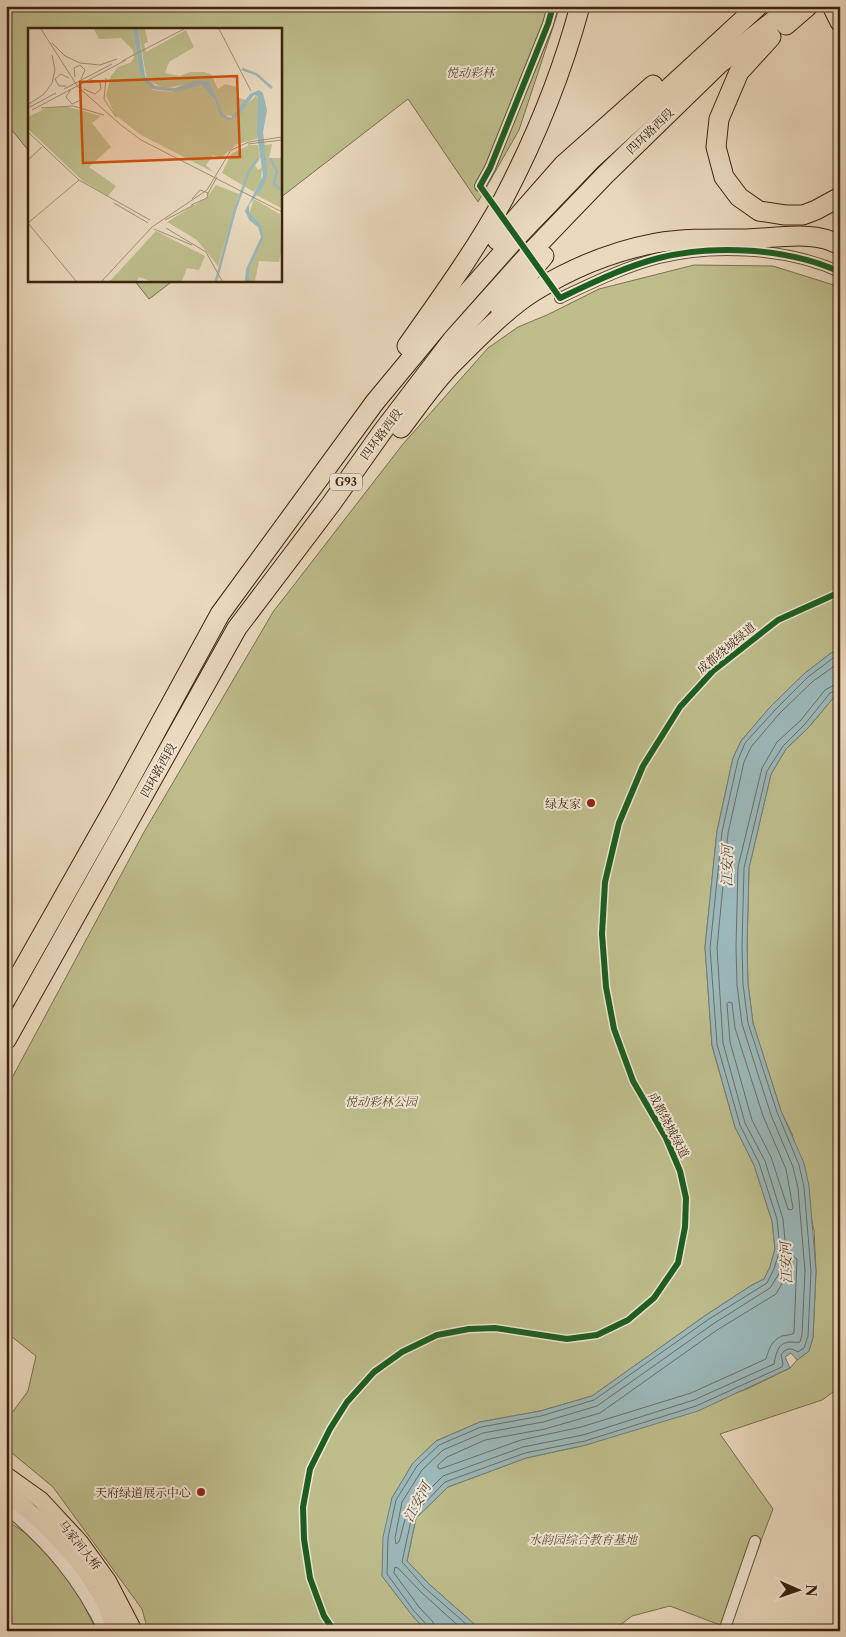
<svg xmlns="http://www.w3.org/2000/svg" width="846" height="1637" font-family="'Libre Caslon Text','Noto Serif SC',serif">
	<rect width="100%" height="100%" fill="#ead9be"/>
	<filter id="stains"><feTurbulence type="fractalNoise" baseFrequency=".004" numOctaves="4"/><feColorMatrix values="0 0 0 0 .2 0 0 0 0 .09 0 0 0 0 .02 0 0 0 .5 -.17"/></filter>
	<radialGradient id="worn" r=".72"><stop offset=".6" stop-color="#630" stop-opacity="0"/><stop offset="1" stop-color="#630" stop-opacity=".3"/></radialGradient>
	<!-- green -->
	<g fill="#bebd8c" stroke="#7d704d">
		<path d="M 6,6 L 560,6 L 519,130 L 478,202 L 408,99 L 280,198 L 280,29 L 29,29 L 29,151 L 6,123 Z"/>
		<path d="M 694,265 L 773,266 L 840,287 L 840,650 L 831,653 L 805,673 L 771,706 L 741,741 L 733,758 L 717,831 L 705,947 L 712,1046 L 735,1127 L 754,1165 L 772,1221 L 775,1249 L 770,1267 L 764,1279 L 752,1285 L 706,1315 L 592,1396 L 540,1411 L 480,1422 L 436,1441 L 413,1463 L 392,1498 L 382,1576 L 411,1614 L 426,1631 L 148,1631 L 142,1609 L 53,1487 L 6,1448 L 6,1421 L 28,1391 L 36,1356 L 6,1332 L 6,1089 L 144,832 L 273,612 L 403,444 L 488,348 L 518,327 L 547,315 L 599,289 Z"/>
		<path d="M 134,280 L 174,280 L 149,299 Z"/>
		<path d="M 840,694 L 840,1387 L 822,1400 L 720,1434 L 773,1509 L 728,1628 L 670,1606 L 632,1616 L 619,1626 L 616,1631 L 482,1631 L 429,1584 L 407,1561 L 416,1518 L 448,1487 L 526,1458 L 586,1445 L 747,1389 L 790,1368 L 797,1360 L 809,1351 L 813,1337 L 816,1271 L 814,1230 L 792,1134 L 781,1111 L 753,1023 L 748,984 L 747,946 L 749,868 L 771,774 L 786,749 L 809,727 L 834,697 Z"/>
		<path d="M 6,1520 L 37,1541 L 76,1590 L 97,1631 L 6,1631 Z"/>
	</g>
	<!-- water -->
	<path fill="#9bb8ba" stroke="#757c75" d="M 840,650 L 840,694 L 834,697 L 809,727 L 786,749 L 771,774 L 749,868 L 747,946 L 748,984 L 753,1023 L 781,1111 L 804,1163 L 809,1186 L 816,1271 L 813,1337 L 809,1351 L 797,1360 L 791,1353 L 785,1357 L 790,1368 L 698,1411 L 586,1445 L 526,1458 L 448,1487 L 416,1518 L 407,1561 L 429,1584 L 482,1631 L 426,1631 L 411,1614 L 382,1576 L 383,1537 L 392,1498 L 413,1463 L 436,1441 L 480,1422 L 540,1411 L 592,1396 L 706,1315 L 752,1285 L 764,1279 L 770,1267 L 775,1249 L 772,1221 L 754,1165 L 735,1127 L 712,1045 L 705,947 L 717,831 L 733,758 L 741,741 L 771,706 L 805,673 L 831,653 Z"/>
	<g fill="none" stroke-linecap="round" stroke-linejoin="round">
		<!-- shore -->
		<g stroke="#6c6e64" stroke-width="1">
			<path d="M 840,662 L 812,682 L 779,714 L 751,747 L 744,762 L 728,833 L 717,948 L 723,1043 L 745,1123 L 765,1161 L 783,1219 L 786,1251 L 780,1272 L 770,1288 L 713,1324 L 597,1406 L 543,1422 L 483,1433 L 443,1450 L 422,1470 L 402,1502 L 395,1538 L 396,1544 L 399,1542 L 407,1512 L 443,1476 L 523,1447 L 583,1435 L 694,1400 L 774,1364 C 776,1355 777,1342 791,1342 C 794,1342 797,1343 800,1342 L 802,1335 L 805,1271 L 798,1188 L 793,1167 L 771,1115 L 742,1024 L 737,985 L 736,947 L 738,867 L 762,768 L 777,742 L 801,720 L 825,690 L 834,685 L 840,684"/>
			<path d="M 729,1002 L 732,1003 L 735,1028 L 763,1116 L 786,1169 L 793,1208 L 791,1210 L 788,1209 L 771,1157 L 752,1120 L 730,1042 L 727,1004 Z"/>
			<path d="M 794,1257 L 797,1259 L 794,1333 C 791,1335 787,1335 782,1336 C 771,1341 769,1349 766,1359 L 691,1393 L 581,1427 L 521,1440 L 440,1469 L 438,1468 L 438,1465 L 447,1457 L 485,1440 L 545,1429 L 600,1413 L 717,1330 L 776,1294 L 787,1275 L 792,1259 Z"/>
			<path d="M 429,1631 L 428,1626 L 414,1611 L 387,1574 L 388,1538 L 396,1500 L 417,1466 L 439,1445 L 481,1427 L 541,1416 L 594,1400 L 709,1319 L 767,1283 L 774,1269 L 780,1249 L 777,1219 L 759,1163 L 740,1125 L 717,1044 L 710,948 L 722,832 L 738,760 L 745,743 L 775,710 L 808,677 L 833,658 L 840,656"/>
			<path d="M 435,1631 L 433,1622 L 419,1607 L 394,1573 L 395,1567 L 398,1568 L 421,1592 L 464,1631"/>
			<path d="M 474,1631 L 425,1588 L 402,1562 L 412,1516 L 445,1482 L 525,1453 L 585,1441 L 696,1406 L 782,1367 L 783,1364 L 781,1355 C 786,1347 792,1348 798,1352 L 804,1348 L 808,1336 L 811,1271 L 804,1187 L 799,1165 L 777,1112 L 748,1023 L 743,984 L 742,946 L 744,868 L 767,771 L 783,746 L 805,724 L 830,693 L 840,690"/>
		</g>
		<!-- stream -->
		<path stroke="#757c75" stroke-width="2.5" d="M 837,1428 L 840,1434"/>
		<!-- minor-tunnel -->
		<g stroke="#c7b59b" stroke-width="10" stroke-dasharray="10 5" stroke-linecap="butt">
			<path d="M 480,186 L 498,211"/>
			<path d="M 534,262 L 560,298"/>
		</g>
		<!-- minor casing -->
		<g stroke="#68503a" stroke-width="12">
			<g id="minor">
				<path d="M 480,186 L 490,168 L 548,24 L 553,6"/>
				<path d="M 560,298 C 592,283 624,267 659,258 C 714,244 788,248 840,272"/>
				<path d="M 724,1631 L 755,1541"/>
			</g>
		</g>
		<!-- tertiary casing -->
		<g stroke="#68503a" stroke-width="14">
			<path id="tertiary" d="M 6,1507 C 50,1544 80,1579 105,1631"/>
		</g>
		<!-- primary casing -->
		<g stroke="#3c230e" stroke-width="18">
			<g id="primary">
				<path d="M 6,1475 L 41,1500 L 80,1542 L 108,1581 L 134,1631"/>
				<path d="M 6,1494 C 37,1514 75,1554 95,1585 C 104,1598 110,1616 116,1631"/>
			</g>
		</g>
		<!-- motorway casing -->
		<g stroke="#3c230e" stroke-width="21">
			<g id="motorway">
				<path d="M 832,6 L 840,22"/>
				<path d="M 786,25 L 808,6"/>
				<path d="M 771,37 L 739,72 L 719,119 L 716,147 L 724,177 L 739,197 L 759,211 L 785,215 L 803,215 L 816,210 L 840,197"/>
				<path d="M 497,240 L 564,164 L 653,85"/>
				<path d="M 500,308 L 544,256"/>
				<path d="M 407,346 C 440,299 475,251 503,200 C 535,139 562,73 580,6"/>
				<path d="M 401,428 C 418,406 434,382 453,363 C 477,339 505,310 533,292 C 570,269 613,251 656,243 C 685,238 717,239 747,239 C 776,238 814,230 840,245"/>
				<path d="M 6,999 L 119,799 L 220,614 L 375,402 L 438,326 L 516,238 L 592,159 L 758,6"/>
				<path d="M 6,1040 L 237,628 L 331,504 L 382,432 L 453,339 L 530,253 L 605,175 L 719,64 L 792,6"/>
			</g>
		</g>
		<!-- minor -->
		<use href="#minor" stroke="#f1e6d5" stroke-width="10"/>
		<!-- tertiary -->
		<use href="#tertiary" stroke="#f1e6d5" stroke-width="12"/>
		<!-- primary -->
		<use href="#primary" stroke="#ead9be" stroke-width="16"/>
		<!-- motorway -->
		<use href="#motorway" stroke="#ead9be" stroke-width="19"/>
		<!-- cycleway casing -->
		<g stroke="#f1e6d5" stroke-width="9">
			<g id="cycleway">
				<path d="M 553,6 L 548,24 L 490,168 L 480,186 L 560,298 C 592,283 624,267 659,258 C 714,244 788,248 840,272"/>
				<path d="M 334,1631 L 324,1616 L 310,1578 L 304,1539 L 303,1507 L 310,1469 L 330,1429 L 347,1402 L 374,1372 L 402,1352 L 437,1335 L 469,1329 L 495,1328 L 567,1339 L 597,1335 L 628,1320 L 654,1298 L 678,1263 L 685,1227 L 686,1198 L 680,1171 L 666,1138 L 633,1081 L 614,1029 L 606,987 L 602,934 L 605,882 L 619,823 L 643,766 L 680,707 L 713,671 L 778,620 L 840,592"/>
			</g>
		</g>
		<!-- cycleway -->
		<use href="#cycleway" stroke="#1b5e20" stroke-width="6"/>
	</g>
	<!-- markers -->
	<g fill="#8f2418" stroke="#f1e6d5" stroke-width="2">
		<circle cx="591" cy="803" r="5"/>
		<circle cx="201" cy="1492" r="5"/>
	</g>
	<g text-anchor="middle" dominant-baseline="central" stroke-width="4" stroke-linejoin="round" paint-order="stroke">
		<!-- shield labels -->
		<rect fill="#f1e6d5" stroke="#725e4a" stroke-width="1" x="330" y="473.5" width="32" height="17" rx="4"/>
		<g font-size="11" font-weight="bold" fill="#3c230e">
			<text x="346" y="482">G93</text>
		</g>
		<!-- park labels -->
		<g font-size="12" font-style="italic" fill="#5c4a2e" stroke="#f1e6d5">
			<text x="470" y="72">悦动彩林</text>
			<text x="381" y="1101">悦动彩林公园</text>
			<text x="583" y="1539">水韵园综合教育基地</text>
		</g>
		<!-- street labels -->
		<g font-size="12" fill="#3c230e" stroke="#f1e6d5">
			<text transform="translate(650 131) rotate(-44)">四环路西段</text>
			<text transform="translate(381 434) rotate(-53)">四环路西段</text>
			<text transform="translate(726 648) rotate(-40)">成都绕城绿道</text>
			<text transform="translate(158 770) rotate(-61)">四环路西段</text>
			<text transform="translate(669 1125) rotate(62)">成都绕城绿道</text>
			<text transform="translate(80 1545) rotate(51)">马家河大桥</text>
		</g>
		<!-- poi labels -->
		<g font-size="12" fill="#3c230e" stroke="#f1e6d5" text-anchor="end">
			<text x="581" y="803">绿友家</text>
			<text x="191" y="1492">天府绿道展示中心</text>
		</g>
		<!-- water labels -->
		<g font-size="14" font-style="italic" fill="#544839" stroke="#f1e6d5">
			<text transform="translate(727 866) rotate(-89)">江安河</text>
			<text transform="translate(786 1263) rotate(-92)">江安河</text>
			<text transform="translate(417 1502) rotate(-62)">江安河</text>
		</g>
	</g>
	<!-- overview -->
	<g transform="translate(28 28)">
		<rect width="254" height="254" fill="#ead9be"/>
		<path d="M 66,1 L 105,1 L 111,41 L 117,55 L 125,62 L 144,64 L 175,57 L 201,93 L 229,67 L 232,81 L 229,111 L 209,116 L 193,130 L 185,127 L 178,137 L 185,144 L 113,107 L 87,87 L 78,67 L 83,48 L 90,39 L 102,35 L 106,30 L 105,22 L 93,10 L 71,11 ZM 110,1 L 117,1 L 120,14 L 116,16 L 118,24 L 158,2 L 166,19 L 141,34 L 137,45 L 152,48 L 162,44 L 176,44 L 183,46 L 190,61 L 197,56 L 209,59 L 208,69 L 218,72 L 206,88 L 196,87 L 182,53 L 136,60 L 119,52 ZM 37,78 L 73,88 L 64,95 L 83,119 L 61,139 L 88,158 L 80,168 L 55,153 L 0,101 L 0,89 L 18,80 ZM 244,116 L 241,130 L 254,130 L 253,180 L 228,167 L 240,146 L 236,117 ZM 221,117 L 230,117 L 232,130 L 227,137 L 230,142 L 234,139 L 233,156 L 226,164 L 194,145 L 203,126 ZM 188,157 L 211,166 L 190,238 L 169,212 L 139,194 L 178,170 ZM 226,171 L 252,186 L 253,224 L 251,234 L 231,233 L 227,253 L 221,253 L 222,240 L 236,210 L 231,195 L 221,185 ZM 128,203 L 177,228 L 171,242 L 159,240 L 154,253 L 122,253 L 111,249 L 109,253 L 82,253 Z" fill="#bebd8c"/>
		<path d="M 105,1 L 110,1 L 117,48 L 127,58 L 147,60 L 166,53 L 182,53 L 196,87 L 203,90 L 222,66 L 231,62 L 235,65 L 239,82 L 235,104 L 240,146 L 235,159 L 221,177 L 221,184 L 233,197 L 236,210 L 222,240 L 221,253 L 217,253 L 218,241 L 233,209 L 230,199 L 221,192 L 217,183 L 235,148 L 229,106 L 230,68 L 226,67 L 213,85 L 201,93 L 192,88 L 187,73 L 174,57 L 148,64 L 124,61 L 115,53 L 111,41 Z" fill="#9bb8ba"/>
		<path fill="none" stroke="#9bb8ba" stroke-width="2.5" d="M 214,41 L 228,46 L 244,60M 242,130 L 249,143 L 246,156 L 252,161M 188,253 L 207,182 L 221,143 L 230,131"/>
		<path fill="none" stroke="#a49078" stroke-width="1" d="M 13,1 L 50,59 L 93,97 L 113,112 L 254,184M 191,1 L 223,63M 24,15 L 37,28 L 52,35 L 72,37 L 89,31M 94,33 L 156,1M 47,49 L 46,40 L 52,37 L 57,42 L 53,51M 78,50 L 76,71 L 88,89M 38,58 L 31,58 L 27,51 L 33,46 L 41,50M 36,61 L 84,36M 43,61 L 38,69 L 44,76 L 53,72 L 51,62M 56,61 L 67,66 L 73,61 L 72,54 L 62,52M 1,76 L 16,66 L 24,55 L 27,42 L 24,27M 0,80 L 28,65M 13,80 L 45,78 L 76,87M 4,82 L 98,32M 0,104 L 51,152 L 122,192M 220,116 L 254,112M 0,132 L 14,119M 179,167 L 189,149M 86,175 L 120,195M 163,177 L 179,170 L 180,165 L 172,162 L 164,171M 254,188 L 254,226M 137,192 L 166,177M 138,200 L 178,224 L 194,253M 126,201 L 164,217M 48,253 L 0,195 L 51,152M 74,253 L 124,199 L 179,162 L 203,122 L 221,114 L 254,109"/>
		<path fill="#ce510c" fill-opacity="0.15" stroke="#ce510c" stroke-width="2.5" d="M 209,48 L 212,129 L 55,135 L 52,54 Z"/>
		<rect width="254" height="254" fill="none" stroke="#3c230e" stroke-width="2.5"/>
	</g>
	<!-- margin -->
	<rect width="846" height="1637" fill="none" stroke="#ead9be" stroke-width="25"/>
	<rect x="8" y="8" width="831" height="1622" fill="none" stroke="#3c230e" stroke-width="2.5"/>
	<rect x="12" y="12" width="821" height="1612" fill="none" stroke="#3c230e"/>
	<!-- north arrow -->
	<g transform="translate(798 1590) rotate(92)" stroke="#f1e6d5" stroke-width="4" paint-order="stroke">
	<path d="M0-4L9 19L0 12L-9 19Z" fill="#3c230e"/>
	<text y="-8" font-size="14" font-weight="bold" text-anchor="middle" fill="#3c230e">N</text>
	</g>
	<rect width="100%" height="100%" filter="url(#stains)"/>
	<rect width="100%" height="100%" fill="url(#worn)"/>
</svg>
